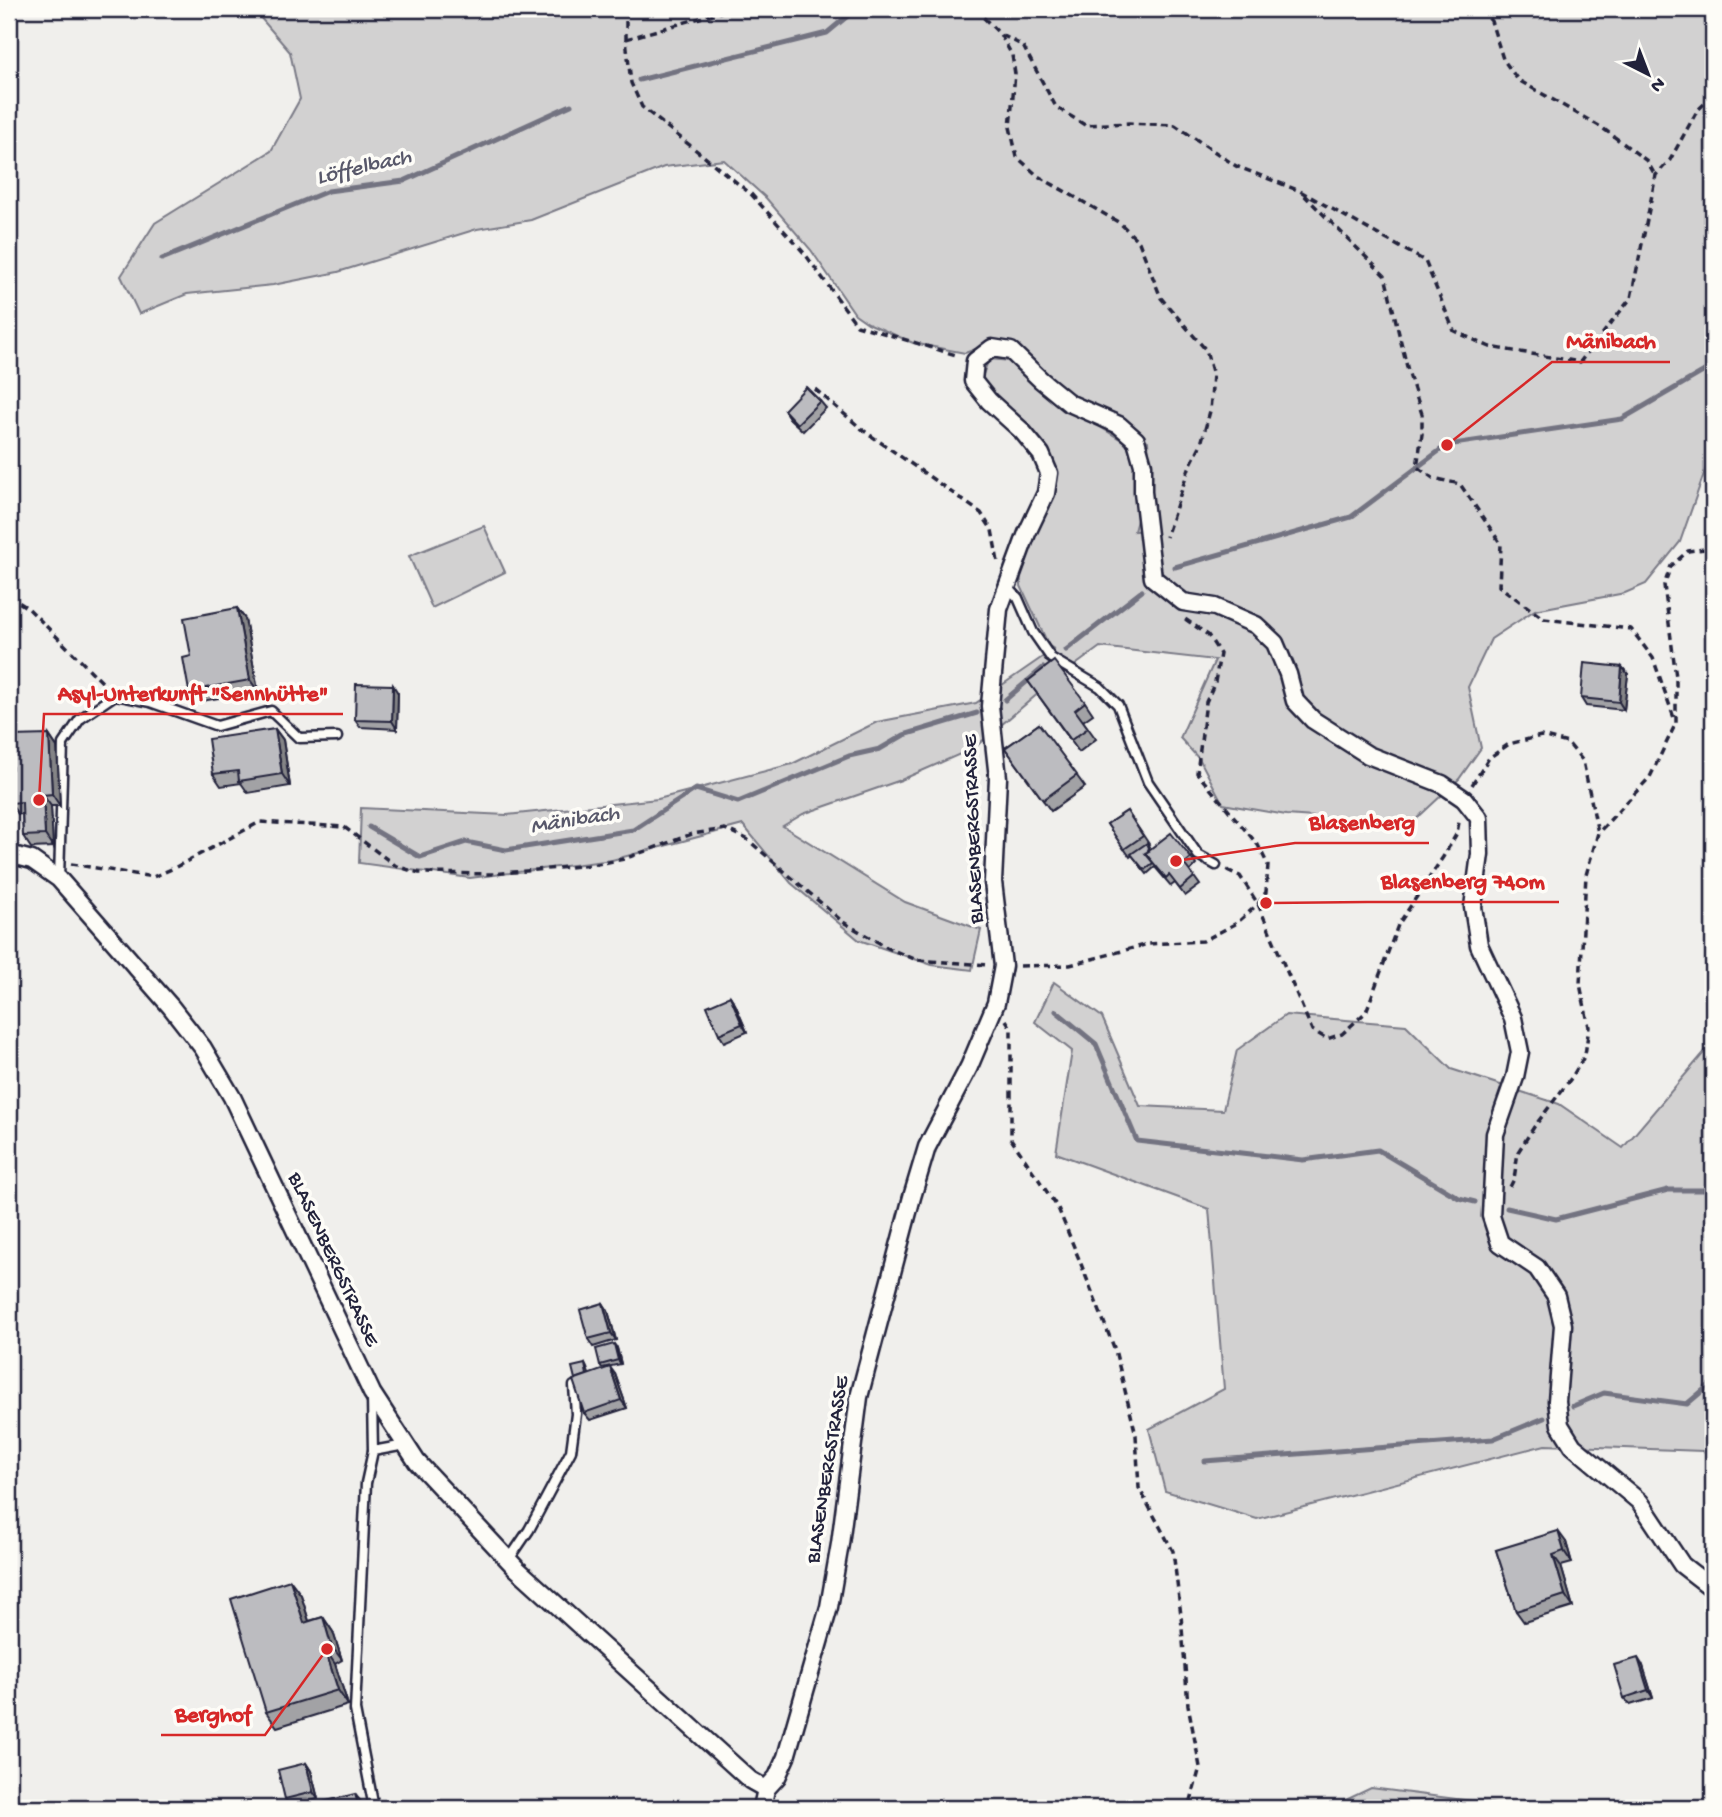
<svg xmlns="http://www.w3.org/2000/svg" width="1722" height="1817" font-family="'Gochi Hand',sans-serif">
	<rect width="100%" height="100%" fill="#f0efec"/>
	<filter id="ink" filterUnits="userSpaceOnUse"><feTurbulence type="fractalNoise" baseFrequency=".0143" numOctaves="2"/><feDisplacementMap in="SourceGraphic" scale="14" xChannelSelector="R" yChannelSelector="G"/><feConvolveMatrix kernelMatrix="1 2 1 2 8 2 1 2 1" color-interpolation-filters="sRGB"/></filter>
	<g filter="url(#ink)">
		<!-- green -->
		<g fill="#d2d1d1" stroke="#7a7a86" stroke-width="2">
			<path d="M 253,9 L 1713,9 L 1713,448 L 1680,542 L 1646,584 L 1625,593 L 1535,610 L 1491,639 L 1468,687 L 1481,748 L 1459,779 L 1411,824 L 1286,815 L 1223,804 L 1200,760 L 1180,738 L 1215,660 L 1100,647 L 1047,686 L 974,748 L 901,780 L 803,814 L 783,826 L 905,902 L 981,930 L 972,970 L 932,965 L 859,940 L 791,883 L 743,825 L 612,860 L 470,878 L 359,863 L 361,808 L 507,815 L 658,799 L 792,764 L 877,722 L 976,703 L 1054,649 L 1049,646 L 1021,586 L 1020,564 L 1055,491 L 1058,473 L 1047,447 L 995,399 L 982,377 L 989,359 L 1011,361 L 1082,416 L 1123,441 L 1138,460 L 1138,516 L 1134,531 L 1153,529 L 1148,441 L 1069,394 L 1022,352 L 997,341 L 965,353 L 913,343 L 868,323 L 855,314 L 811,250 L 766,198 L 724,160 L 664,167 L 531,220 L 477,229 L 338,272 L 273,285 L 187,294 L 139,314 L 121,276 L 155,223 L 271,151 L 300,99 L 290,52 Z"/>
			<path d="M 484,526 L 505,572 L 432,608 L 409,556 Z"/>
			<path d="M 1054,982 L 1102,1017 L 1140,1106 L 1223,1110 L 1237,1050 L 1286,1015 L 1406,1025 L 1451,1069 L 1559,1104 L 1623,1148 L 1713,1042 L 1713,1455 L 1703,1451 L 1545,1445 L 1257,1519 L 1165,1491 L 1149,1429 L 1224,1389 L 1209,1209 L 1056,1153 L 1072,1051 L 1035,1022 Z"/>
			<path d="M 1371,1788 L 1526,1808 L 1329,1808 Z"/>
		</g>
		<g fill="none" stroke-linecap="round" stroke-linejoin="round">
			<!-- stream -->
			<g stroke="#737381" stroke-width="5">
				<path d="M 639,80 L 827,33 L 856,9"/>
				<path d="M 162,259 L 328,191 L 404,181 L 571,105"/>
				<path d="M 1175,567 L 1351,517 L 1447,445 L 1622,419 L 1713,366"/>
				<path d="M 1066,650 L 1142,591"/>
				<path d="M 1005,700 L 1043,668"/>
				<path d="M 369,827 L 420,857 L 466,842 L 506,850 L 633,830 L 696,789 L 738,802 L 849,756 L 880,749 L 904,735 L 977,713"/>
				<path d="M 1056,1011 L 1096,1044 L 1137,1141 L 1303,1160 L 1378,1150 L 1459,1198 L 1475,1202"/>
				<path d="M 1507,1208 L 1556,1219 L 1668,1190 L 1713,1190"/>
				<path d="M 1573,1406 L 1604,1393 L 1687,1404 L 1713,1382"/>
				<path d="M 1205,1461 L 1493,1439 L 1544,1418"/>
			</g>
			<!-- lane casing -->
			<g stroke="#22223b" stroke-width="13">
				<g id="lane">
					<path d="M 1007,586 L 1018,598 L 1033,632 L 1051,658 L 1100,687 L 1118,705 L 1148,782 L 1198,855 L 1216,865"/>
					<path d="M 59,879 L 63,744 L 80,719 L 115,695 L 150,702 L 217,726 L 271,711 L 299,738 L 337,737"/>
					<path d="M 372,1398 L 373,1451"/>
					<path d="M 508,1561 L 529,1530 L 571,1451 L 576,1414 L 574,1386"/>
					<path d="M 374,1808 L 355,1710 L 366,1483 L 373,1451 L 405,1445"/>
				</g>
			</g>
			<!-- street casing -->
			<g stroke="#22223b" stroke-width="21">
				<g id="street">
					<path d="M 9,854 L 32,860 L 59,879 L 171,1007 L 203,1048 L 232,1097 L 372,1393 L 417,1462 L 516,1568 L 750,1780 L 766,1789"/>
					<path d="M 762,1808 L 766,1789 L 777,1777 L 786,1757 L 829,1607 L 840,1544 L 859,1397 L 912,1197 L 927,1147 L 969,1067 L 996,1003 L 1003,966 L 993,882 L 998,778 L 990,706 L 999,609 L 1027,533 L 1046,493 L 1049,473 L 1041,454 L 1022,431 L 989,401 L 973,381 L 975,361 L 992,348 L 1011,351 L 1041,380 L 1069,403 L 1119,425 L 1136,440 L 1143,465 L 1143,492 L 1153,578 L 1183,602 L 1215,607 L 1256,625 L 1275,643 L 1288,674 L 1295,701 L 1313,720 L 1368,755 L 1442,784 L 1464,799 L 1479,818 L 1480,854 L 1473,907 L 1479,945 L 1513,1018 L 1520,1052 L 1515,1077 L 1495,1134 L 1491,1216 L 1500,1243 L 1537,1268 L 1556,1296 L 1563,1325 L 1557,1401 L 1560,1425 L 1573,1446 L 1640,1502 L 1682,1565 L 1713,1589"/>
				</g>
			</g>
			<!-- path -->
			<g stroke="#22223b" stroke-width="3.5" stroke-dasharray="7 5" stroke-linecap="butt">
				<path d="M 626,9 L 626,39 L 631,83 L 642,107 L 751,194 L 805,254 L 857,325 L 959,356"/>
				<path d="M 975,9 L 1000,34 L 1012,55 L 1015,74 L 1010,127 L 1017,157 L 1038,176 L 1120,223 L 1139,242 L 1161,298 L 1206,350 L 1213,375 L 1210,411 L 1201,444 L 1189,468 L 1166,537"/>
				<path d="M 1481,9 L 1491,21 L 1503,59 L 1518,80 L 1601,127 L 1647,161 L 1655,175"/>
				<path d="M 1002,35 L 1023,46 L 1056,107 L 1085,125 L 1129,123 L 1175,125 L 1236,166 L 1300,191 L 1425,261 L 1454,331 L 1490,347 L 1580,362 L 1631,298 L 1656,175 L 1670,160 L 1697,111 L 1713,95"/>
				<path d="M 626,39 L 721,12 L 721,9"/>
				<path d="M 1304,195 L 1385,276 L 1408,371 L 1422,414 L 1422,434 L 1417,467 L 1433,478 L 1460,484 L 1501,544 L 1499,586 L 1544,619 L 1631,629 L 1653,658 L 1674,718"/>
				<path d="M 815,389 L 863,430 L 981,513 L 992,530 L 998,562"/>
				<path d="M 9,596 L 28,608 L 106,686"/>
				<path d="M 1472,785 L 1489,758 L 1509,744 L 1541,736 L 1568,743 L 1583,761 L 1598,833"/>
				<path d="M 71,864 L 153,877 L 174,868 L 260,822 L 344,827 L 396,866 L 419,873 L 492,874 L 592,865 L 624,859 L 692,834 L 725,829 L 747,839 L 843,922 L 890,949 L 917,960 L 988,965"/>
				<path d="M 1227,870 L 1240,876 L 1258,904 L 1312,1030 L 1327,1039 L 1342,1034 L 1366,1012 L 1398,925 L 1443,857 L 1457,833 L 1459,822"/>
				<path d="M 1020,966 L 1070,965 L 1148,944 L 1203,941 L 1237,923 L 1258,904 L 1266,892 L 1268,865 L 1258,845 L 1197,773 L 1206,702 L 1215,682 L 1220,654 L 1208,635 L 1185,619"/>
				<path d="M 1006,1020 L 1011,1028 L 1011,1139 L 1058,1208 L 1081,1264 L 1115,1350 L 1136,1435 L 1139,1488 L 1173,1551 L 1181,1615 L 1188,1705 L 1200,1767 L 1189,1808"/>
				<path d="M 1510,1187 L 1514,1179 L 1518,1152 L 1534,1127 L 1572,1077 L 1585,1055 L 1589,1027 L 1580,984 L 1586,875 L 1598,833 L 1650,777 L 1676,723 L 1676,677 L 1664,585 L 1671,566 L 1688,551 L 1713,548"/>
			</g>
			<!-- lane -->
			<use href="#lane" stroke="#fdfcf7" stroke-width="8"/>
			<!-- street -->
			<use href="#street" stroke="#fdfcf7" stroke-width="16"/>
		</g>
		<!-- wall -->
		<g fill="#a2a2a5" stroke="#22223b" stroke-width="2">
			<path d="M 820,401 L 826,408 L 803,431 L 789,418 L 784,410 Z"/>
			<path d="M 237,608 L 245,619 L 258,691 L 197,702 L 189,691 L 191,656 Z"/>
			<path d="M 1622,667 L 1628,674 L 1624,710 L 1586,706 L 1581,698 Z"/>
			<path d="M 1028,681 L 1085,702 L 1093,714 L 1083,721 L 1096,739 L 1079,752 Z"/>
			<path d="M 398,693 L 397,729 L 360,727 L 355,720 Z"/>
			<path d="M 1039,724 L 1085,787 L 1051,811 L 1005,748 Z"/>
			<path d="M 275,729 L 283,740 L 290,786 L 248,793 L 241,783 L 221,786 L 213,774 Z"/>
			<path d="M 49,735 L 57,747 L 60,806 L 51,806 L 53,847 L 31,848 L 23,836 L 22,814 L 18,814 L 10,803 L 11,769 L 9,765 L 9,749 Z"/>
			<path d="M 1127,811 L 1149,844 L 1148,845 L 1150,849 L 1191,858 L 1196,865 L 1190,871 L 1200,885 L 1185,896 L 1175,883 L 1171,886 L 1155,867 L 1147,874 L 1132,855 L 1130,857 L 1107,824 Z"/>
			<path d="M 730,996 L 735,1004 L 747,1032 L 724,1042 L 719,1034 Z"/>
			<path d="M 603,1303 L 608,1311 L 616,1340 L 593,1347 L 588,1339 Z"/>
			<path d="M 617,1348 L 621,1364 L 602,1368 L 600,1365 Z"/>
			<path d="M 585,1364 L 587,1368 L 589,1374 L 615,1374 L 627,1408 L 590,1420 L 584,1413 L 575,1379 Z"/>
			<path d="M 1566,1542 L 1572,1563 L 1561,1566 L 1573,1607 L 1524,1622 L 1516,1611 L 1496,1550 Z"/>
			<path d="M 290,1580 L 301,1595 L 309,1621 L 323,1617 L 333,1632 L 342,1660 L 335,1664 L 348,1705 L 277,1727 L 266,1712 Z"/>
			<path d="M 1643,1666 L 1653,1698 L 1630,1705 L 1624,1698 Z"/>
			<path d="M 306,1763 L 311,1771 L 318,1799 L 290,1806 L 285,1799 Z"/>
		</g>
		<!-- shaded-wall -->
		<g fill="#848486" stroke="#22223b" stroke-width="2">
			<path d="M 237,608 L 245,619 L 258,691 L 250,680 Z"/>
			<path d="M 1622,667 L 1628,674 L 1624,710 L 1619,702 Z"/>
			<path d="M 393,685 L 398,693 L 397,729 L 392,721 Z"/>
			<path d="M 275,729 L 283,740 L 290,786 L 282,774 Z"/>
			<path d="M 49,735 L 57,747 L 60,806 L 52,794 Z"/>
			<path d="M 43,795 L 51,806 L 53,847 L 45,835 Z"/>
			<path d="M 730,996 L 735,1004 L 747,1032 L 742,1024 Z"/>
			<path d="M 603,1303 L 608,1311 L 616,1340 L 611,1333 Z"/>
			<path d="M 614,1344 L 617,1348 L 621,1364 L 618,1360 Z"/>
			<path d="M 610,1367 L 615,1374 L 627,1408 L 621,1400 Z"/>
			<path d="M 1558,1531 L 1566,1542 L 1572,1563 L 1564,1551 Z"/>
			<path d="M 1553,1555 L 1561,1566 L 1573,1607 L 1565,1595 Z"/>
			<path d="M 290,1580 L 301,1595 L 314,1638 L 304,1623 Z"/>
			<path d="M 323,1617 L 333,1632 L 342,1660 L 331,1645 Z"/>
			<path d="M 325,1649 L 335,1664 L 348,1705 L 338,1690 Z"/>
			<path d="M 1638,1658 L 1643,1666 L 1653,1698 L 1648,1690 Z"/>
			<path d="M 306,1763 L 311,1771 L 318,1799 L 313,1792 Z"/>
			<path d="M 355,1794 L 366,1808 L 359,1808 Z"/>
		</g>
		<!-- building -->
		<g fill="#bcbcc0" stroke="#22223b" stroke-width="2">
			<path d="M 806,387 L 820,401 L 797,424 L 784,410 Z"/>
			<path d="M 237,608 L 250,680 L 189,691 L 183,658 L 191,656 L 184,618 Z"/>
			<path d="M 1054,661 L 1085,702 L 1075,710 L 1088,728 L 1071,740 L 1028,681 Z"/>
			<path d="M 1584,663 L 1622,667 L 1619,702 L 1581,698 Z"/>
			<path d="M 356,684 L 393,685 L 392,721 L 355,720 Z"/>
			<path d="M 1039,724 L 1077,775 L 1043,800 L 1005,748 Z"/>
			<path d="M 275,729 L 282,774 L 239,781 L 238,771 L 213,774 L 208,739 Z"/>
			<path d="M 49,735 L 52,794 L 43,795 L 45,835 L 23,836 L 22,802 L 10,803 L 9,769 L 12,769 L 12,761 L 9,761 L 9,749 L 11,749 L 11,736 Z"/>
			<path d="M 1127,811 L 1143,836 L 1124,849 L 1107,824 Z"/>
			<path d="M 1171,833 L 1191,858 L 1184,864 L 1194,877 L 1180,889 L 1169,875 L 1166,878 L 1145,853 Z"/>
			<path d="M 1147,843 L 1149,848 L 1148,850 L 1149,851 L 1145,853 L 1153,863 L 1144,870 L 1131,854 Z"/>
			<path d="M 730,996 L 742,1024 L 719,1034 L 707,1006 Z"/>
			<path d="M 603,1303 L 611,1333 L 588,1339 L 580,1310 Z"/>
			<path d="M 614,1344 L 618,1360 L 600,1365 L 596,1349 Z"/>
			<path d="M 585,1364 L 587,1375 L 575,1379 L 572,1367 Z"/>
			<path d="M 610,1367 L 621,1400 L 584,1413 L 573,1380 Z"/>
			<path d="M 1558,1531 L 1564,1551 L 1553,1555 L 1565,1595 L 1516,1611 L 1496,1550 Z"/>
			<path d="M 290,1580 L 304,1623 L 323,1617 L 331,1645 L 325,1649 L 338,1690 L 266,1712 L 231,1599 Z"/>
			<path d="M 1638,1658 L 1648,1690 L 1624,1698 L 1614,1665 Z"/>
			<path d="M 306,1763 L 313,1792 L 285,1799 L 278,1770 Z"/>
			<path d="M 355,1794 L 359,1808 L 298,1808 Z"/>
		</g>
	</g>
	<g text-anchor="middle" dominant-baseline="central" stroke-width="7" stroke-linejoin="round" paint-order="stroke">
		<!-- street labels -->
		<g font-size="21" fill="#22223b" stroke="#fdfcf7">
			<text transform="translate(975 829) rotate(-92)">BLASENBERGSTRASSE</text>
			<text transform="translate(332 1260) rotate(65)">BLASENBERGSTRASSE</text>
			<text transform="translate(829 1470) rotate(-81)">BLASENBERGSTRASSE</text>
		</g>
		<!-- water labels -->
		<g font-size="23" font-style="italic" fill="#58586a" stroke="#fdfcf7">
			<text transform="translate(364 168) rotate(-13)">Löffelbach</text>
			<text transform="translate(575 821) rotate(-9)">Mänibach</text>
		</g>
	</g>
	<!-- callouts -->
	<path fill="none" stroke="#d62828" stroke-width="2.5" d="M1447 445L1552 362H1670M39 800L44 714H343M1176 861L1295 843H1429M1266 903L1367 902H1559M327 1649L265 1735H161"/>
	<g fill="#d62828" stroke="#fdfcf7" stroke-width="2.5">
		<circle cx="1447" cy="445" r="7"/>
		<circle cx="39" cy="800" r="7"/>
		<circle cx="1176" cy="861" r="7"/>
		<circle cx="1266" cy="903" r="7"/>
		<circle cx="327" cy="1649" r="7"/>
	</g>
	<g font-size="23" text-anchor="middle" font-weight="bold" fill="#d62828" stroke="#fdfcf7" stroke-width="7" stroke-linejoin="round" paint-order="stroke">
		<text x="1611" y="348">Mänibach</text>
		<text x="193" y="700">Asyl-Unterkunft "Sennhütte"</text>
		<text x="1362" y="829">Blasenberg</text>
		<text x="1463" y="888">Blasenberg 740m</text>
		<text x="213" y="1721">Berghof</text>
	</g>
	<!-- margin -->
	<rect width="1722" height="1817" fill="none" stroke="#fdfcf7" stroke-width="35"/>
	<rect x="18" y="18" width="1687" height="1782" fill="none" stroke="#22223b" stroke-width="2.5" filter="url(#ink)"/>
	<!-- north arrow -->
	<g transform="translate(1648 74) rotate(138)" stroke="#fdfcf7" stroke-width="5" paint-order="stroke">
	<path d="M0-5L12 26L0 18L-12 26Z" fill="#22223b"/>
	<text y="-10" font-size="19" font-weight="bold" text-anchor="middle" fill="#22223b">N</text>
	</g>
</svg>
